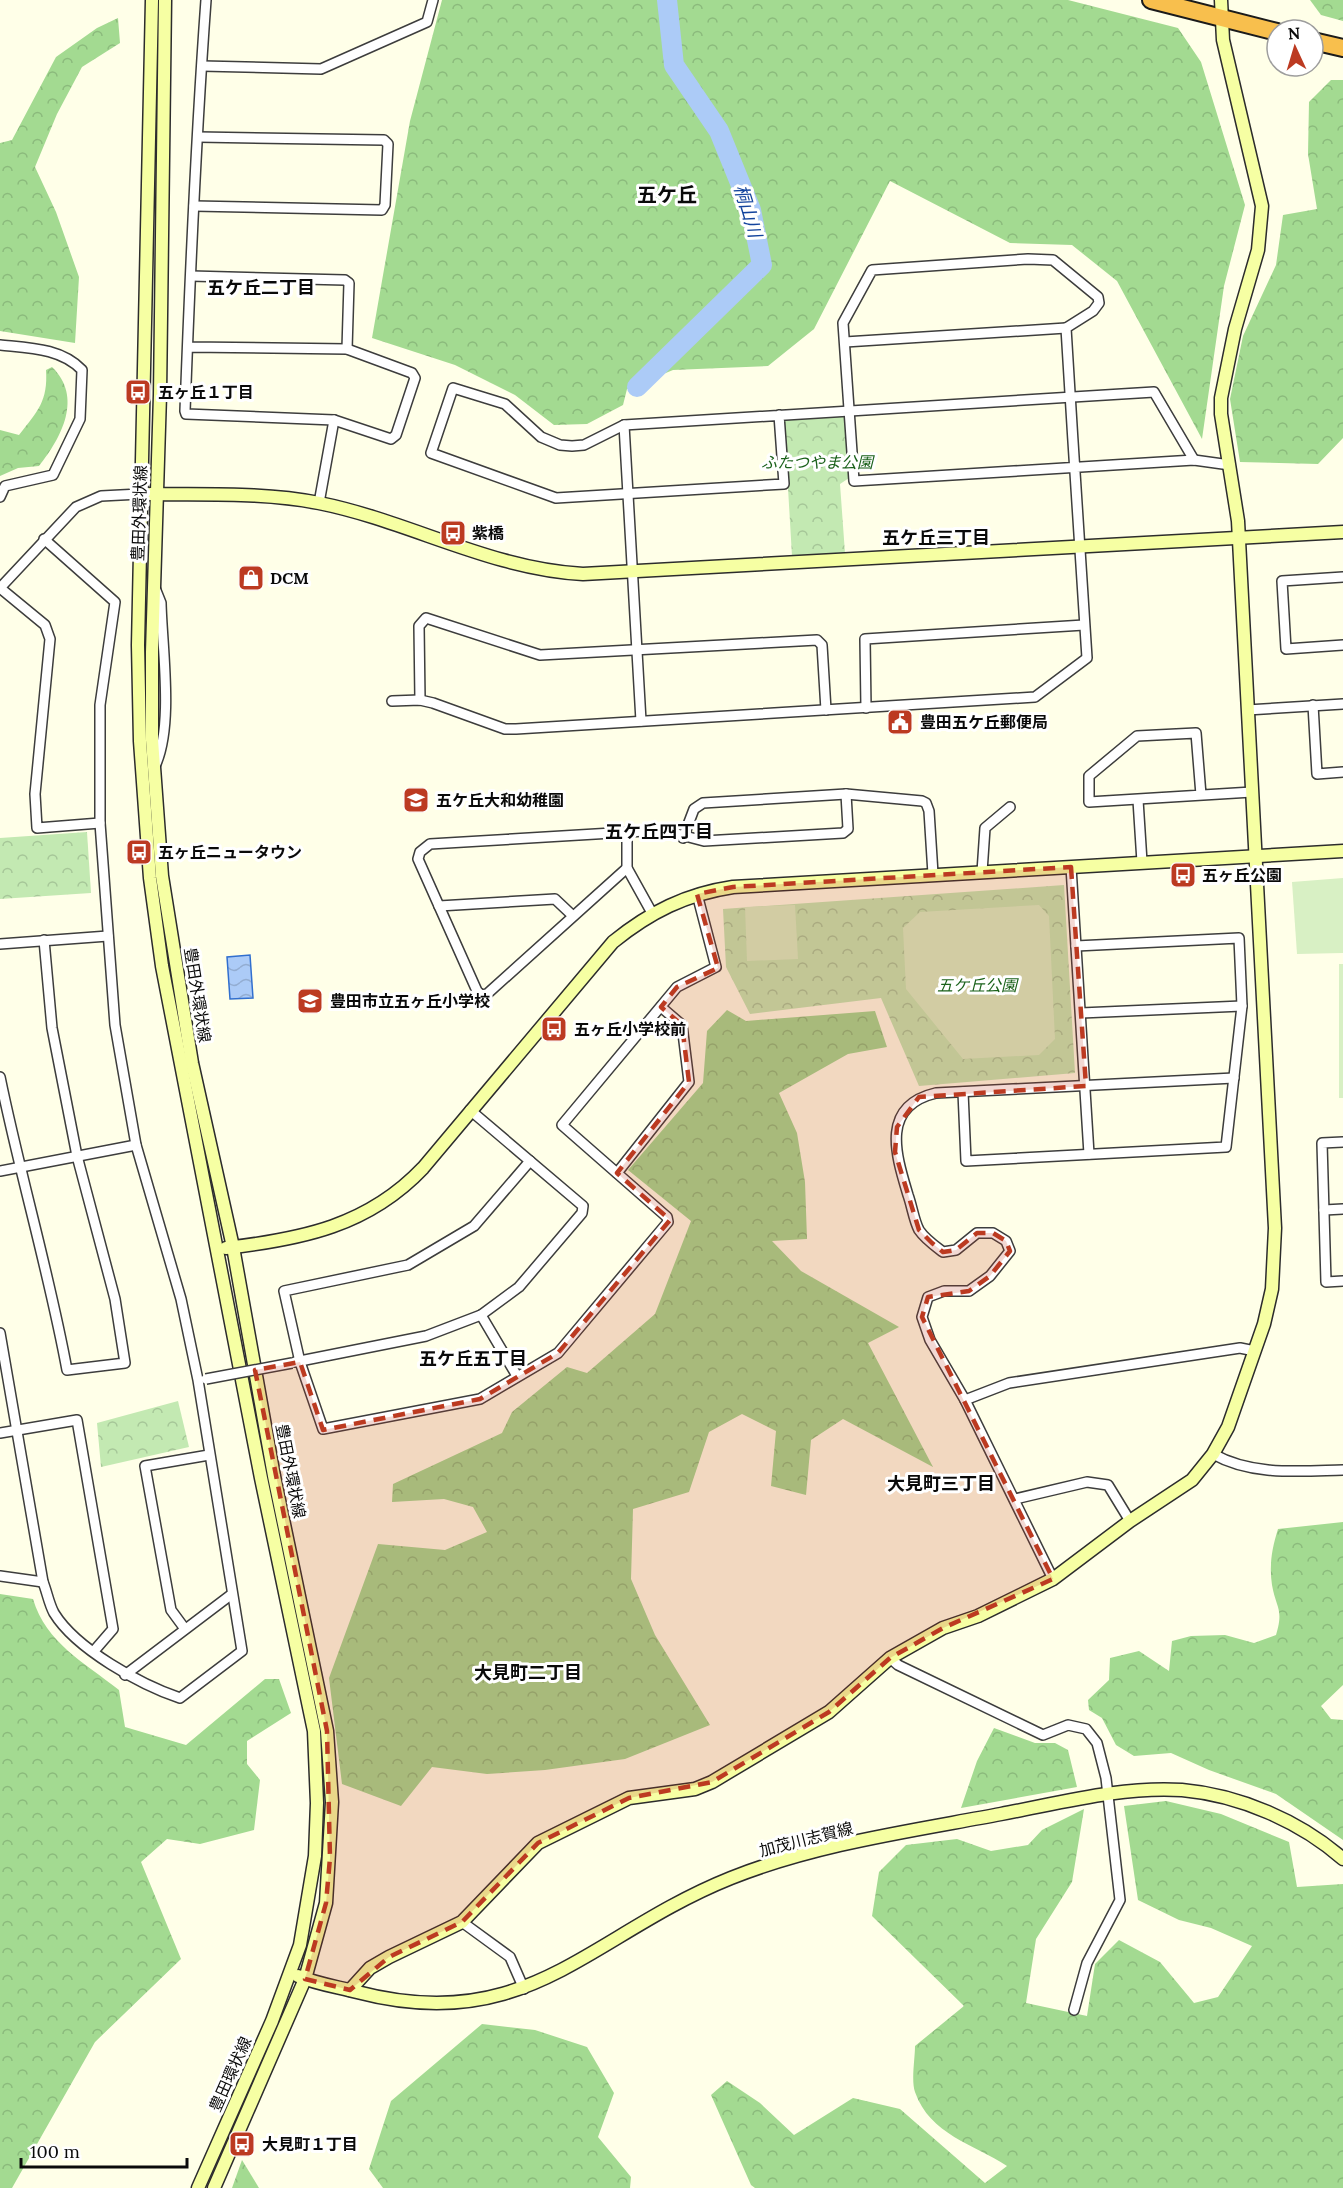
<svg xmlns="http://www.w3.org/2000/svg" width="1343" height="2188" font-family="Lora,'Noto Sans JP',serif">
	<defs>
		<pattern id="forest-crowns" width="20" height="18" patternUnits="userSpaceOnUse" patternTransform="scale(1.5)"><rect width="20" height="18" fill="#a3da91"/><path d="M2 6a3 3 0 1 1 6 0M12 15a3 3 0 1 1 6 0" fill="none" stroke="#8bba7c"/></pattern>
		<pattern id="park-crowns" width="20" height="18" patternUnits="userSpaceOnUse" patternTransform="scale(1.5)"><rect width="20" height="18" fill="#c3e9b2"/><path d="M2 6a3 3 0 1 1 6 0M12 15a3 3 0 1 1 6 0" fill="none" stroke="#a6c698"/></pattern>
		<pattern id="water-waves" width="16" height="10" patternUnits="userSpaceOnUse" patternTransform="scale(1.5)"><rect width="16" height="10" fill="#accbf7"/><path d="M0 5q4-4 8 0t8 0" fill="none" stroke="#93add2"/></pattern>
	</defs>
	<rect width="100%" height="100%" fill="#ffffe8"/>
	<!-- forest -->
	<g fill="url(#forest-crowns)">
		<path d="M 442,0 L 1068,0 L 1178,28 L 1201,62 L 1245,205 L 1224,286 L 1202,439 L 1117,281 L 1072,245 L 1010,243 L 890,181 L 814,329 L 768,366 L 673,370 L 627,389 L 623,405 L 587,424 L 554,425 L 515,395 L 455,365 L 372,338 L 410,121 Z"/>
		<path d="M 1310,0 L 1343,0 L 1343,21 L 1321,15 Z"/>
		<path d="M 118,18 L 120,43 L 82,67 L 57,114 L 35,167 L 56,212 L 79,277 L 75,343 L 0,331 L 0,143 L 12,140 L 56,57 L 97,28 Z"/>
		<path d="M 1331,80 L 1343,80 L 1343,438 L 1318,464 L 1240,462 L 1230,399 L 1243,336 L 1276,265 L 1283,215 L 1317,209 L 1308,154 L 1309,102 Z"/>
		<path d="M 52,367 C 83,397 62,437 39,466 L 18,468 L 0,476 L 0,430 L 19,435 C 38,411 48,401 46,370 Z"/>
		<path d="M 727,1010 L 746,1021 L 875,1011 L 887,1047 L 848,1054 L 779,1093 L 797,1133 L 805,1182 L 807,1239 L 772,1241 L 801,1271 L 899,1327 L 868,1343 L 933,1467 L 843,1419 L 811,1440 L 806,1495 L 771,1486 L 776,1431 L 742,1414 L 709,1432 L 689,1492 L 633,1509 L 631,1579 L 655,1635 L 710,1725 L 625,1759 L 545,1770 L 487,1774 L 432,1767 L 401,1806 L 342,1784 L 329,1678 L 378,1544 L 445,1550 L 487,1532 L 473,1507 L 444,1499 L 392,1502 L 393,1484 L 502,1433 L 512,1412 L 567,1367 L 587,1373 L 655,1314 L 691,1221 L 628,1170 L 703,1083 L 707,1031 Z"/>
		<path d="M 1343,1522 L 1343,1685 L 1321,1706 L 1331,1719 L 1343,1720 L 1343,1840 L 1276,1794 L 1209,1770 L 1171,1753 L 1134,1756 L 1116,1745 L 1102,1718 L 1089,1710 L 1088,1700 L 1109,1680 L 1110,1658 L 1139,1651 L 1169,1671 L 1172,1641 L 1191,1636 L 1225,1635 L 1254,1643 L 1276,1635 C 1284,1609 1276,1608 1272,1585 C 1269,1565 1272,1548 1278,1529 Z"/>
		<path d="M 0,1594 L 33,1599 C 46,1643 85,1663 119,1690 L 125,1727 L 186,1745 L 265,1679 L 279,1679 L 291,1713 L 247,1741 L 247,1764 L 260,1780 L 254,1830 L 200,1844 L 167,1839 L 141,1862 L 181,1959 L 95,2042 L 12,2188 L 0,2188 Z"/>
		<path d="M 994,1728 L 1035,1743 L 1055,1743 L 1068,1750 L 1077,1787 L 961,1808 L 977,1761 Z"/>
		<path d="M 1166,1801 L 1221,1814 L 1289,1842 L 1297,1887 L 1343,1884 L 1343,2188 L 755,2188 L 751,2185 L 711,2095 L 727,2081 L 760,2103 L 794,2135 L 853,2098 L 900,2109 L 985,2183 L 1007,2166 C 974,2144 930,2135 915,2092 C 911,2080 915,2059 915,2046 L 964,2006 L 872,1916 L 879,1872 L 906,1845 L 957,1839 L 991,1851 L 1028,1845 L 1042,1830 L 1084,1809 L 1072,1882 L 1036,1939 L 1026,2003 L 1087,2016 L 1095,1964 L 1119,1940 L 1160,1962 L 1194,2003 L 1218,1997 L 1252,1946 L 1211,1928 L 1179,1920 L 1138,1900 L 1124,1806 Z"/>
		<path d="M 482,2024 L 535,2030 L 587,2047 L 614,2093 L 598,2137 L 631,2177 L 630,2188 L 383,2188 L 369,2169 L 391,2101 Z"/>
		<path d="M 242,2160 L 259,2188 L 232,2188 Z"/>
	</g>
	<!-- park -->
	<g fill="url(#park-crowns)">
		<path d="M 845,416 L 849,478 L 840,484 L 845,553 L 792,556 L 784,420 Z"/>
		<path d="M 87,832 L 91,893 L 0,899 L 0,838 Z"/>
		<path d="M 1064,885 L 1075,1073 L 919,1086 L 881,998 L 750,1014 L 726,967 L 723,909 Z"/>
		<path d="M 178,1401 L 189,1447 L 101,1467 L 97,1423 Z"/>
	</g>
	<!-- pitch -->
	<g fill="#d8f0c4">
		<path d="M 1343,878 L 1343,953 L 1297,954 L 1292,882 Z"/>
		<path d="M 795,905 L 798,959 L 747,961 L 745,907 Z"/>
		<path d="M 1039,905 L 1049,916 L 1055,1039 L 1039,1055 L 963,1059 L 906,989 L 903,928 L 920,912 Z"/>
		<rect x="1339" y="964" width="4" height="134"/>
	</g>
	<!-- water -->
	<path fill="url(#water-waves)" stroke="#316fcf" stroke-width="1.5" d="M 250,955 L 253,998 L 230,999 L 227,957 Z"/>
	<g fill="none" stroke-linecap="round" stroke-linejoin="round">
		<!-- river -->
		<path stroke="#accbf7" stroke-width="20" d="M 637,387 L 762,265 L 751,210 L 719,131 L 674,65 L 667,0"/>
		<!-- street casing -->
		<g stroke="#3d3d3d" stroke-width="12">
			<g id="street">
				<path d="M 202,66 L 321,69 L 427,22 L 433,0"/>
				<path d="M 194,206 L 382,210 L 385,205 L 388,144 L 384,140 L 198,137"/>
				<path d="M 191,276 L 345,280 L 349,283 L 347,349"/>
				<path d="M 845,342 L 1066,328"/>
				<path d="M 0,345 C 29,348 61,348 82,370 L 80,419 L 53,475 L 5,486 L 0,497"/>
				<path d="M 188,347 L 347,349 L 412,373 L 415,378 L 396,435 L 391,439 L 334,420 L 186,414 L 185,411 C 190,274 196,137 206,0"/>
				<path d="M 779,415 L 784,484 L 556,498 L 431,453 L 453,388 L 505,404 L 541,437 L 560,445 L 572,446 L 584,445 L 624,425 L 1154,392 L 1194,460"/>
				<path d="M 624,425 L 641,721"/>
				<path d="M 319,503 L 334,420"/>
				<path d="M 1343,577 L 1282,581 L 1286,649 L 1343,645"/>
				<path d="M 0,588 L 45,625 L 50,639 L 35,794 L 37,828 L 100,823"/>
				<path d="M 0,588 L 76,507 L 101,496 L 140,494"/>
				<path d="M 420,700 L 419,626 L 426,618 L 540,655 L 817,640 L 822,645 L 826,710"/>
				<path d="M 392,701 L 420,700 L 433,703 L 505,729 L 516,729 L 1035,697 L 1087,658 C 1079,548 1073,438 1066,328 L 1093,311 L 1099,303 L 1098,297 L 1053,260 L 1028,259 L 872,270 L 843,323 L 854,481 L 1194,460 L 1230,465"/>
				<path d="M 1313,705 L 1317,774 L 1343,772"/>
				<path d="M 866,708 L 865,639 L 1084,625"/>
				<path d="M 1247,710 L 1343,704"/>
				<path d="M 155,766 C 174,726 162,648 161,603 L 155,588"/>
				<path d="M 1201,795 L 1196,733 L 1137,736 L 1089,776 L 1089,802 L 1252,792"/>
				<path d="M 1138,800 L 1142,862"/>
				<path d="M 627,833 L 627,868 L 652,913"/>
				<path d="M 683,838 L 694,809 L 703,803 L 846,794 L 922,801 L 926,803 L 929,811 L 933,874"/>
				<path d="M 1071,867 L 1089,1154"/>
				<path d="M 627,868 L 487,994 L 481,995 L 477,991 L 418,859 L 420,852 L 430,844 L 662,830 L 704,841 L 843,833 L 848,829 L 846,794"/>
				<path d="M 982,872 L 985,828 L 1010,807"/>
				<path d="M 439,906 L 555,899 L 573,916"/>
				<path d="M 0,944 L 108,936"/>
				<path d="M 1081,1013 L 1242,1006"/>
				<path d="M 0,1077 C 20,1175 49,1272 67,1370 L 125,1363 L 115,1299 L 77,1156 L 52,1028 L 44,940"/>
				<path d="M 963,1092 L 966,1161 L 1226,1147 L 1242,1006 L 1239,938 L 1076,946"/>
				<path d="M 1343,1142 L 1322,1143 L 1326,1282 L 1343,1281"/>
				<path d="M 530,1161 L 474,1226 L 408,1265 L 284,1291 L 300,1362 L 323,1429 L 480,1399 L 558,1353 L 668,1222 L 667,1217 L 562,1125 L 677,987 L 716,967 L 697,894"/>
				<path d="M 0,1171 L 136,1145"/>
				<path d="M 617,1173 L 689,1082 L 682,1025 L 661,1007"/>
				<path d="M 1324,1210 L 1343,1209"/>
				<path d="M 481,1315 L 517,1376"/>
				<path d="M 0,1333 L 43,1582 C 47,1592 49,1604 54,1613 C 76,1649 141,1685 180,1698 L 242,1651 L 198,1380 L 181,1299 L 136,1145 L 115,1025 L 100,823 L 100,705 L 115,602 L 44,539"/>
				<path d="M 295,1362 L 426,1336 L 481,1315 L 519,1287 L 582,1213 L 583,1206 L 470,1110"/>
				<path d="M 965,1400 L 1009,1383 L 1240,1348 L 1255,1351"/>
				<path d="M 0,1433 L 77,1420 L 113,1629 L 94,1651"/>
				<path d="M 1213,1454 C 1252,1476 1299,1471 1343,1470"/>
				<path d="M 1015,1499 L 1087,1482 L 1108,1485 L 1130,1521"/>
				<path d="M 0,1576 L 43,1582"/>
				<path d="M 1053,1579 L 965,1400 L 930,1340 L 922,1317 L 928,1297 L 944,1291 L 969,1291 L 990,1276 L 1010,1251 L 1006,1241 L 993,1233 L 977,1233 L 956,1250 L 943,1252 C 935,1246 925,1239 919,1230 C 914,1221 912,1206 908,1195 C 896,1155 880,1106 936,1093 L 1234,1078"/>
				<path d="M 185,1629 L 171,1610 L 145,1466 L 209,1455"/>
				<path d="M 890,1658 L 898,1665 L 1043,1735 L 1068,1725 L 1086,1729 L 1097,1743 L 1106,1778 L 1120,1900 L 1087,1963 L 1074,2010"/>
				<path d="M 125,1675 L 232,1594"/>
				<path d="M 462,1922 L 510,1957 L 524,1989"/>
			</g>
		</g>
		<!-- secondary casing -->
		<g stroke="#2c2c2c" stroke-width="15">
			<g id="secondary">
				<path d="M 152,0 L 138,645 L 140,741 L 150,878 L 162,966 L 261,1478 L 314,1731 L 317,1803 L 315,1856 L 300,1945 L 272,2021 L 198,2188"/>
				<path d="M 165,0 L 160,395 L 152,652 L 152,740 L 162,876 L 192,1063 L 233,1247 L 274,1476 L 327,1731 L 332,1802 L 326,1903 L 305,1979 L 214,2188"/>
				<path d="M 150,494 C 206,495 264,492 319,503 C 409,521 490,569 583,574 L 1343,532"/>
				<path d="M 226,1248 C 302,1239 368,1226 423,1168 L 613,942 C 650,912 686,894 733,887 L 1343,851"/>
				<path d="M 298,1976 C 317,1984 338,1987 357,1992 C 528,2037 589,1935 731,1878 C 816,1844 911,1831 1001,1814 C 1060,1803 1122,1786 1182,1790 C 1239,1795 1300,1821 1343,1859"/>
				<path d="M 350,1990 L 370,1968 L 389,1957 L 462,1922 L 538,1843 L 629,1798 L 695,1789 L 712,1782 L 829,1712 L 890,1658 L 943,1628 L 978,1616 L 1053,1579 L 1130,1521 L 1192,1480 L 1213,1454 L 1228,1427 L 1264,1324 L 1272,1289 L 1275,1228 L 1238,521 L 1221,414 L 1221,398 L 1235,329 L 1258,250 L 1262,206 L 1223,40 L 1221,0"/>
			</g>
		</g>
		<!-- highway casing -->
		<g stroke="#1b1b1b" stroke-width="20">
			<g id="highway">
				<path d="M 1151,0 L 1277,32"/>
				<path d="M 1313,41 L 1343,48"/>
			</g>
		</g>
		<!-- street -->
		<use href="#street" stroke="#fff" stroke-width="9"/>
		<!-- secondary -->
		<use href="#secondary" stroke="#f6ffa3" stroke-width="12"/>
		<!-- highway -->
		<use href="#highway" stroke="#f8bf4d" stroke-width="16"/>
		<!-- street-bridge casing -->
		<g stroke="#3d3d3d" stroke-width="12" stroke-linecap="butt">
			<path id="street-bridge" d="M 206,1379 L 292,1363"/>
		</g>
		<!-- street-bridge -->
		<use href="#street-bridge" stroke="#fff" stroke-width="9"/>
	</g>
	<!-- marked area -->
	<path fill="#bc3a21" fill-opacity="0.2" stroke="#bc3a21" stroke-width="4.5" stroke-dasharray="12 8" stroke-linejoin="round" d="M 1071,867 L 1086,1086 L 919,1097 L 897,1127 L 895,1152 L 919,1230 L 932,1243 L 943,1252 L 956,1250 L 977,1233 L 993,1233 L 1006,1241 L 1010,1251 L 990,1276 L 969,1291 L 928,1297 L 922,1317 L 1053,1579 L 943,1628 L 890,1658 L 829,1712 L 712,1782 L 629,1798 L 538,1843 L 462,1922 L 389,1957 L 350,1990 L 305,1979 L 326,1903 L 330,1858 L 327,1731 L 255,1370 L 300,1362 L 323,1430 L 480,1399 L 558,1353 L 670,1220 L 617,1173 L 689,1082 L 682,1025 L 661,1007 L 677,987 L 718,968 L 697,894 L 733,887 Z"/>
	<!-- icons -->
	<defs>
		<g id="bus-square" transform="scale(1.35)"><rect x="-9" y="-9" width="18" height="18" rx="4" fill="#bc3a21" stroke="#fff"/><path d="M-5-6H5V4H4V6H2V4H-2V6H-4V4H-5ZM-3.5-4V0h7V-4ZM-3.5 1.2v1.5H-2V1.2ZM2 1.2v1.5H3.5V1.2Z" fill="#fff"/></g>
		<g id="shop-square" transform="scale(1.35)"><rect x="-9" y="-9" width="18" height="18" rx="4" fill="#bc3a21" stroke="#fff"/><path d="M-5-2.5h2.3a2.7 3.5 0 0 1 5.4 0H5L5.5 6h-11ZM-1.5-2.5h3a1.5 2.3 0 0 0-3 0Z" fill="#fff"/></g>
		<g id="civic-square" transform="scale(1.35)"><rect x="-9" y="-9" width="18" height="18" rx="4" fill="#bc3a21" stroke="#fff"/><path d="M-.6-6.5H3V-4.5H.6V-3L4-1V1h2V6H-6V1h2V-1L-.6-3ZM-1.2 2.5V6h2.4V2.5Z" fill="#fff"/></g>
		<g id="school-square" transform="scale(1.35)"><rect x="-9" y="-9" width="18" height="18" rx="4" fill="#bc3a21" stroke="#fff"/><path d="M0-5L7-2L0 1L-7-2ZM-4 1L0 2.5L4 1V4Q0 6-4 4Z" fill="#fff"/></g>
	</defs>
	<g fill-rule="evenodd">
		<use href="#bus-square" x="138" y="392"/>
		<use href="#bus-square" x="453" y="533"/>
		<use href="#shop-square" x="251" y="578"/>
		<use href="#civic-square" x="900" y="722"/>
		<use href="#school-square" x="416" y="800"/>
		<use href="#bus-square" x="139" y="852"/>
		<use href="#bus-square" x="1183" y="875"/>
		<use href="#school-square" x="310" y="1001"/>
		<use href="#bus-square" x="554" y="1029"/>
		<use href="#bus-square" x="242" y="2144"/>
	</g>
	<g text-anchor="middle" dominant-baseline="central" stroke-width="6" stroke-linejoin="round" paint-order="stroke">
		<!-- poi labels -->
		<g font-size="16" font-weight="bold" fill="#0a0a0a" stroke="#fff" text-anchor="start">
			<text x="158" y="392">五ヶ丘１丁目</text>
			<text x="472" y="533">紫橋</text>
			<text x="270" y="578">DCM</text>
			<text x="920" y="722">豊田五ケ丘郵便局</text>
			<text x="436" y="800">五ケ丘大和幼稚園</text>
			<text x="158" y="852">五ヶ丘ニュータウン</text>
			<text x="1202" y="875">五ヶ丘公園</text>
			<text x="330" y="1001">豊田市立五ヶ丘小学校</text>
			<text x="574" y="1029">五ヶ丘小学校前</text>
			<text x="262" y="2144">大見町１丁目</text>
		</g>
		<!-- park labels -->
		<g font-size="16" font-style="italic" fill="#1b621b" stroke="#fff">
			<text x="817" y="462">ふたつやま公園</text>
			<text x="977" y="985">五ケ丘公園</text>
		</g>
		<!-- street labels -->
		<g font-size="16" fill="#0a0a0a" stroke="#fff">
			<text transform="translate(139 513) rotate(-88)">豊田外環状線</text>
			<text transform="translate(198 995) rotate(81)">豊田外環状線</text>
			<text transform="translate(291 1471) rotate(79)">豊田外環状線</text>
			<text transform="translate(806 1839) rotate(-14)">加茂川志賀線</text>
			<text transform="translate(230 2074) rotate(-66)">豊田環状線</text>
		</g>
		<!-- water labels -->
		<g font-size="18" font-style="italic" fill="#13449d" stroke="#fff">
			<text transform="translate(748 211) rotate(73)">桐山川</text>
		</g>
		<!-- neighbourhood labels -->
		<g font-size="18" font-weight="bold" fill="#0a0a0a" stroke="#fff">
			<text x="261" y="287">五ケ丘二丁目</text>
			<text x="936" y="537">五ケ丘三丁目</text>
			<text x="659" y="831">五ケ丘四丁目</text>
			<text x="473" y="1358">五ケ丘五丁目</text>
			<text x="941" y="1483">大見町三丁目</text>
			<text x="528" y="1672">大見町二丁目</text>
		</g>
		<!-- quarter labels -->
		<g font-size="20" font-weight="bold" fill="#0a0a0a" stroke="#fff">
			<text x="667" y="194">五ケ丘</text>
		</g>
	</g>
	<!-- north arrow -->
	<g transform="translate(1295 48) rotate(356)"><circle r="28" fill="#ffffff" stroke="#9d9d9d" stroke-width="1.5"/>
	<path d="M0-4.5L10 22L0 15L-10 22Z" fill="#bc3a21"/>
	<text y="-9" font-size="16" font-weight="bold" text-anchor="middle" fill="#0a0a0a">N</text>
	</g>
	<!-- scale -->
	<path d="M21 2158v9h166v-9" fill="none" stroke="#0a0a0a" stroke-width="3"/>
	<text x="30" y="2158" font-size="18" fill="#0a0a0a" stroke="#ffffff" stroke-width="4.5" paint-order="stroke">100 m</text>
</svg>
